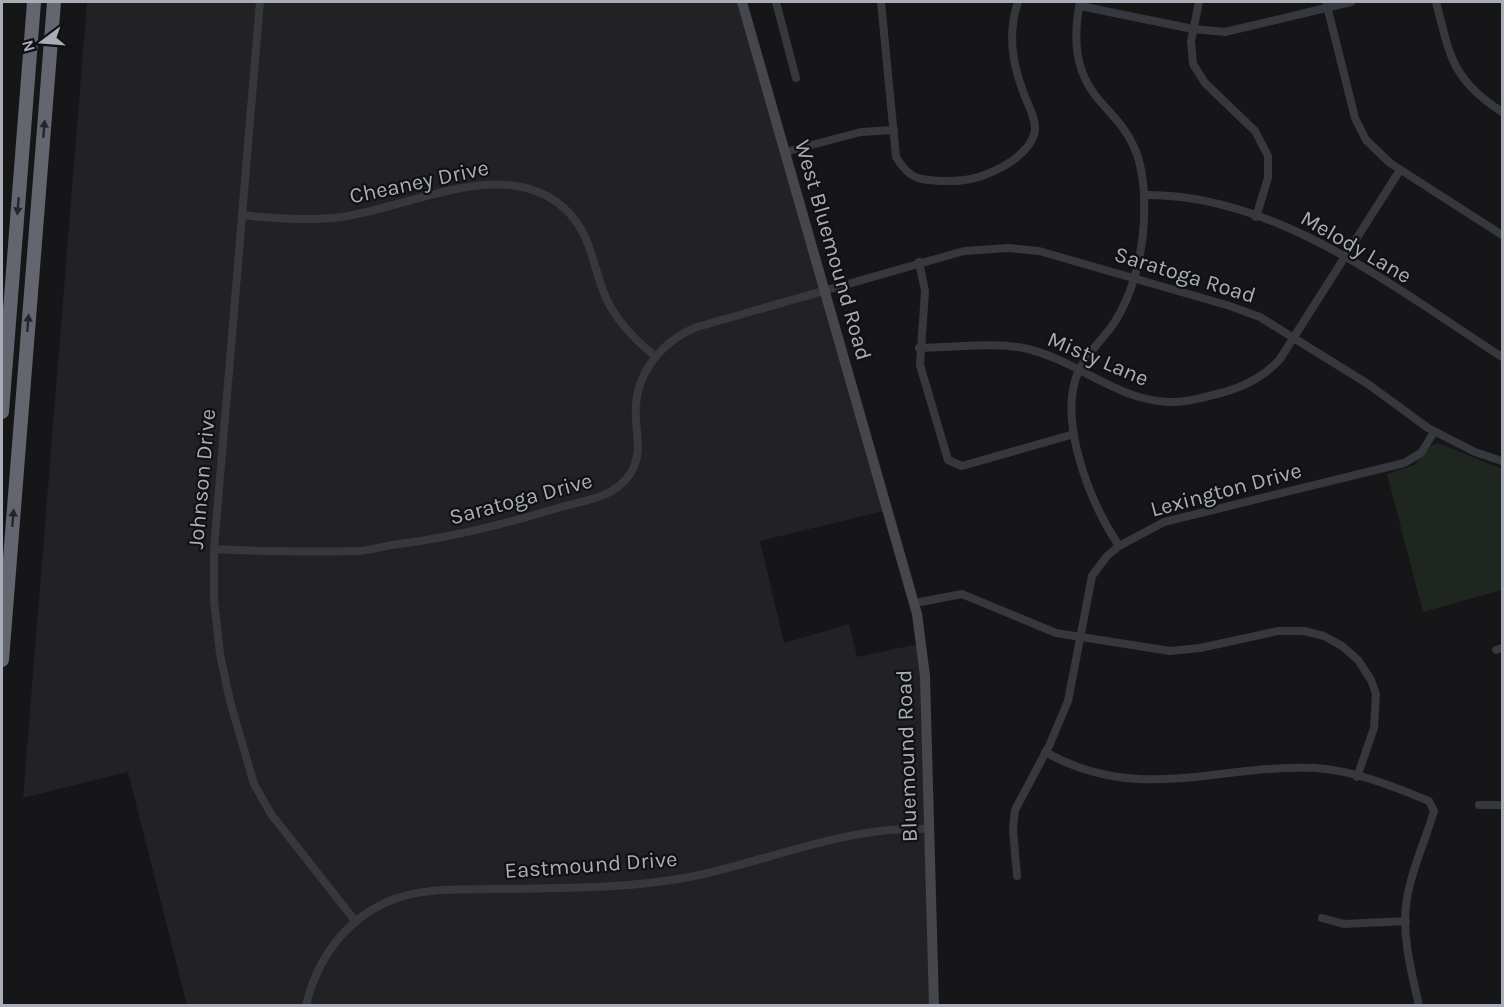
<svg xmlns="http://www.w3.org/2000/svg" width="1504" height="1007" font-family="Karla,sans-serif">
	<rect width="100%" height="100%" fill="#161618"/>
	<!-- built -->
	<path fill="#222225" d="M 87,2 L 742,2 L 888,510 L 760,541 L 784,643 L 849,624 L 857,657 L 922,643 L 934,1005 L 187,1005 L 128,772 L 23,798 Z"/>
	<!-- green -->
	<path fill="#1e261f" d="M 1438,443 L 1502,469 L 1502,590 L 1423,612 L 1387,474 L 1414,465 L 1432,445 Z"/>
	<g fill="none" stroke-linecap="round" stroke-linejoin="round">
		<!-- street -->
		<g stroke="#37383d" stroke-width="8">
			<path d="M 260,2 L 214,549 L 214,600 L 220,654 L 230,701 L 254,784 L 271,814 L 356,922"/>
			<path d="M 776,2 L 796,78"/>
			<path d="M 881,2 L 896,157 C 910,180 919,180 945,181 C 967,182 983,177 1002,167 C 1015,160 1032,147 1035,131 C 1036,117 1027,104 1023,91 C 1012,63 1008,31 1018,2"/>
			<path d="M 1080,2 C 1073,37 1074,71 1099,100 C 1112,115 1126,128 1134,147 C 1144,169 1145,195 1144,219 C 1143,253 1133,294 1114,323 C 1103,339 1088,352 1079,370 C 1056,420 1091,504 1119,546"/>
			<path d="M 1199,2 L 1191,41 L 1193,64 L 1205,83 L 1255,131 L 1268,156 L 1268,178 L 1256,217"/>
			<path d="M 1326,2 L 1355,118 L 1366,140 L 1390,163 L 1502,235"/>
			<path d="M 1436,2 C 1450,56 1452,80 1502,112"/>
			<path d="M 1080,6 L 1193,29 L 1225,32 L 1351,2"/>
			<path d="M 785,152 L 861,132 L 894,130"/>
			<path d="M 1144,195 C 1276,193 1396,289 1502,357"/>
			<path d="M 242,215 C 275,219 309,221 342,217 C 411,207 505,155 564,208 C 592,233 592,266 606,298 C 617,322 635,340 655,356"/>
			<path d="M 919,262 L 925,291 L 920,365 L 948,460 L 962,466 L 1074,434"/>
			<path d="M 919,348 C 954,348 994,341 1028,349 C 1077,361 1117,400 1168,402 C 1185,403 1201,398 1217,394 C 1242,388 1263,378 1280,359 L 1400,170"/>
			<path d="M 214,549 C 263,552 311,552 359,551 C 373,550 386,545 399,544 C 454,537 505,524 558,508 C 584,500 613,499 630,474 C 642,456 637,438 636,418 C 633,376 660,342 697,327 L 964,251 L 1008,248 L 1039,251 L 1230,306 L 1260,317 L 1368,384 L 1428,428 L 1475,452 L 1502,461"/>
			<path d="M 915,603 L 962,594 L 1056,633 L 1170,651 L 1200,648 L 1278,631 L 1304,631 L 1324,636 L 1342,646 L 1358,660 L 1371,680 L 1376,694 L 1374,728 L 1357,777"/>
			<path d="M 1496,650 L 1502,648"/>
			<path d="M 1045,752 C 1140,805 1217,764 1315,768 C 1353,770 1395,787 1429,801 L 1434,811 C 1425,842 1410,873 1406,905 C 1402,937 1412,974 1419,1006"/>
			<path d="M 1479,805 L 1502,805"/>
			<path d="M 1017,876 L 1013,829 L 1015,810 L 1049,746 L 1068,701 L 1092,576 L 1107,556 L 1119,546 L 1164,522 L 1404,463 L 1421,453 L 1434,432"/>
			<path d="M 1322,918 L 1344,924 L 1406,921"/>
			<path d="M 306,1006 C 316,961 344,921 387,902 C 420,887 459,890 494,889 C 559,888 626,889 690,877 C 770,861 846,825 930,829"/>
		</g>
		<!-- secondary -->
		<path stroke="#45474d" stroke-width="10" d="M 742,2 L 917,614 L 925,676 L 934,1006"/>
		<!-- highway -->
		<g stroke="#63666e" stroke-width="14">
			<path d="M 2,412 L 34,2"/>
			<path d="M 2,660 L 54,2"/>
		</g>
	</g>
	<!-- one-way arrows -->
	<defs><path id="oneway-solid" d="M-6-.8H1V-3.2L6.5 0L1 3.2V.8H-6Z" transform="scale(1.5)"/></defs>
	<g fill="#26262a">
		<use href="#oneway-solid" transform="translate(44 129) rotate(-85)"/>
		<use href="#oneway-solid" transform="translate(18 206) rotate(95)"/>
		<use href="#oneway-solid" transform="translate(28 323) rotate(-85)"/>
		<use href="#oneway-solid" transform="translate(13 518) rotate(-85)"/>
	</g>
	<g text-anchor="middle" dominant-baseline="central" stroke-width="4.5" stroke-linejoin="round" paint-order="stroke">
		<!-- street labels -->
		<g font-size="22" fill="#a8adb8" stroke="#111113">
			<text transform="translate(419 182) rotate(-12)">Cheaney Drive</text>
			<text transform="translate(1356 247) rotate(30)">Melody Lane</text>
			<text transform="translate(833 250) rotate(74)">West Bluemound Road</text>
			<text transform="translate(1185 275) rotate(17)">Saratoga Road</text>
			<text transform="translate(1098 359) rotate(23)">Misty Lane</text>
			<text transform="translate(202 479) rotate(-85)">Johnson Drive</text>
			<text transform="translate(1226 490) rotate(-15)">Lexington Drive</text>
			<text transform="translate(521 499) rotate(-15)">Saratoga Drive</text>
			<text transform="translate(907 756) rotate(-92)">Bluemound Road</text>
			<text transform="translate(591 865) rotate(-4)">Eastmound Drive</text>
		</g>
	</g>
	<!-- border -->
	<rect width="1504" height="1007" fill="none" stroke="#a8adb8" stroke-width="6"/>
	<!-- north arrow -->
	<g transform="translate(42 42) rotate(254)" stroke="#111113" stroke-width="4.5" paint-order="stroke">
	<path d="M0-4.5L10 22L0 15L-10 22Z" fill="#a8adb8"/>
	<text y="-9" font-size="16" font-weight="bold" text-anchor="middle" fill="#a8adb8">N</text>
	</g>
</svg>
